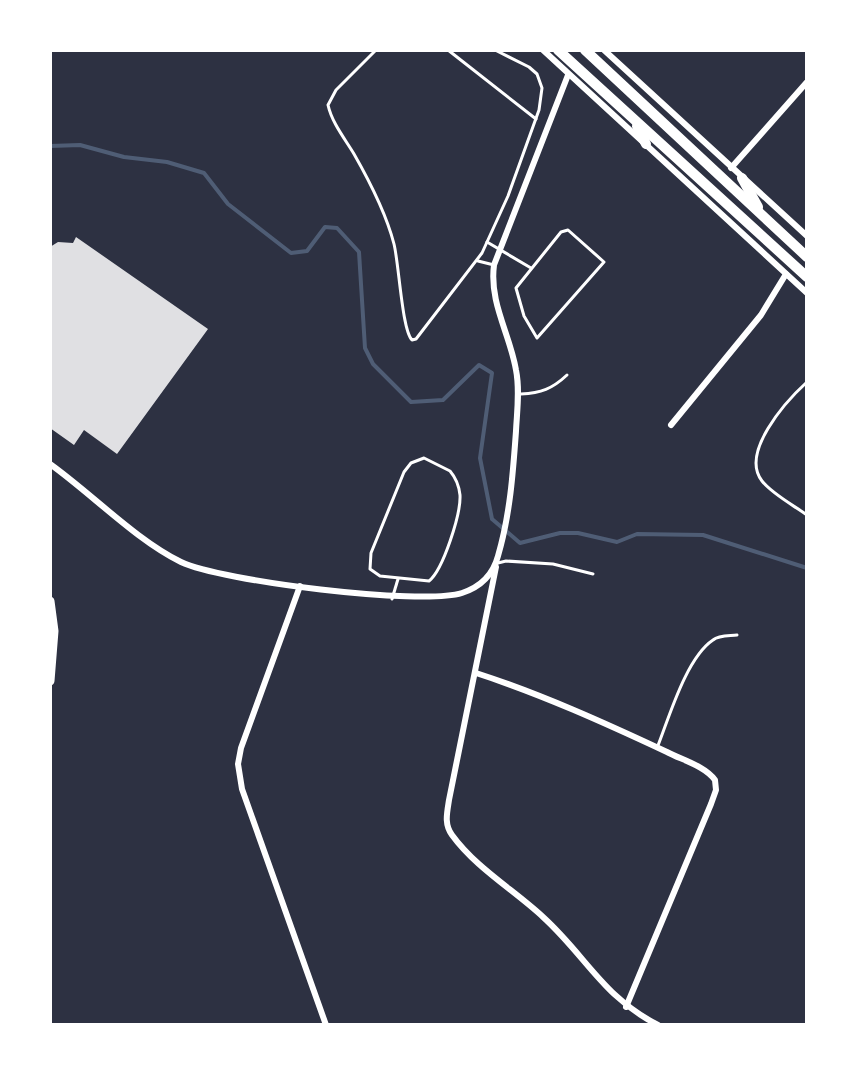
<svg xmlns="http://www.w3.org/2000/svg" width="857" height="1075" font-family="Rubik,sans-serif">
	<rect width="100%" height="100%" fill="#2d3142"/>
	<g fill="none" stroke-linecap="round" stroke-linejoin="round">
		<!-- stream -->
		<path stroke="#4f5d75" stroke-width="4" d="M 50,146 L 80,145 L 124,157 L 167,162 L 204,173 L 228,204 L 291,253 L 307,251 L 325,227 L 337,228 L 359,252 L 365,348 L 373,364 L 411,402 L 443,400 L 479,365 L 492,373 L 480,458 L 492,519 L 520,543 L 560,533 L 578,533 L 617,542 L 637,534 L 703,535 L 807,568"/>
	</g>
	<!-- building -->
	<path fill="#e0e0e3" d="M 76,237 L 208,329 L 117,454 L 84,430 L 74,445 L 50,428 L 50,247 L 58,242 L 73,243 Z"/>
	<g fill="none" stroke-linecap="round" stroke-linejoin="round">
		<!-- service -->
		<g stroke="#fff" stroke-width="3">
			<path d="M 376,50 L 336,90 L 328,105 C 332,123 345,139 354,154 C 370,182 386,213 394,244 C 399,264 402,330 412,340 L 416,339 L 482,253 L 508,196 L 539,110 L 542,88 L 537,74 L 529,67 L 495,50"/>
			<path d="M 448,50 L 536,119"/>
			<path d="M 568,230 L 604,262 L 537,338 L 524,316 L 516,288 L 561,232 Z"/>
			<path d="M 487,242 L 531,268"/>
			<path d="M 478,261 L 494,265"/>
			<path d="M 807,382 C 785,402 740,453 762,481 C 772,494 793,505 807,515"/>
			<path d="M 521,394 C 541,393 552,389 567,375"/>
			<path d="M 424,458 L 450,471 C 456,478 459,486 460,495 C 461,514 443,570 429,581 L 380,576 L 370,569 L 371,553 L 404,472 L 411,463 Z"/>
			<path d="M 498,563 L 506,561 L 553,564 L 593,574"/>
			<path d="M 392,599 L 398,579"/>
			<path d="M 657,748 C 669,718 686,658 713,640 C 719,635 729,636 737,635"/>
		</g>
		<!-- minor -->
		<g stroke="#fff" stroke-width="6">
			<path d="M 543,50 L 807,293"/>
			<path d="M 604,50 L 807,236"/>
			<path d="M 731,168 L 807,82"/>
			<path d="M 671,425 L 761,315 L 786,274"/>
			<path d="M 50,464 C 92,494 136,540 181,562 C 221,581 420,606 462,593 C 480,587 493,575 498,556 C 510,515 513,473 516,431 C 517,411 520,390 516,370 C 510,334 489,303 494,265 L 568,75"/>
			<path d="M 496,567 L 449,800 C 447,813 444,824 452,835 C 476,868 514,890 543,917 C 586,956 603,997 658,1025"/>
			<path d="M 300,586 L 241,748 L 238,764 L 242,789 L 326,1025"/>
			<path d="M 476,673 C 541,694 605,723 667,752 C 682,760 705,766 715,780 L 716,790 L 711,804 L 626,1007"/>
		</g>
		<!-- secondary -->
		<path stroke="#fff" stroke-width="9" d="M 50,601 L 54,631 L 50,681"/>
		<!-- primary -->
		<g stroke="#fff" stroke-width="10">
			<path d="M 558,50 L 807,277"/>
			<path d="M 585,50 L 807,257"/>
			<path d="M 637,126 L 646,144"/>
			<path d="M 742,178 L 758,207"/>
		</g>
	</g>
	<!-- border -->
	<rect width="857" height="1075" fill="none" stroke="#ffffff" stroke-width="104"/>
</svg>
